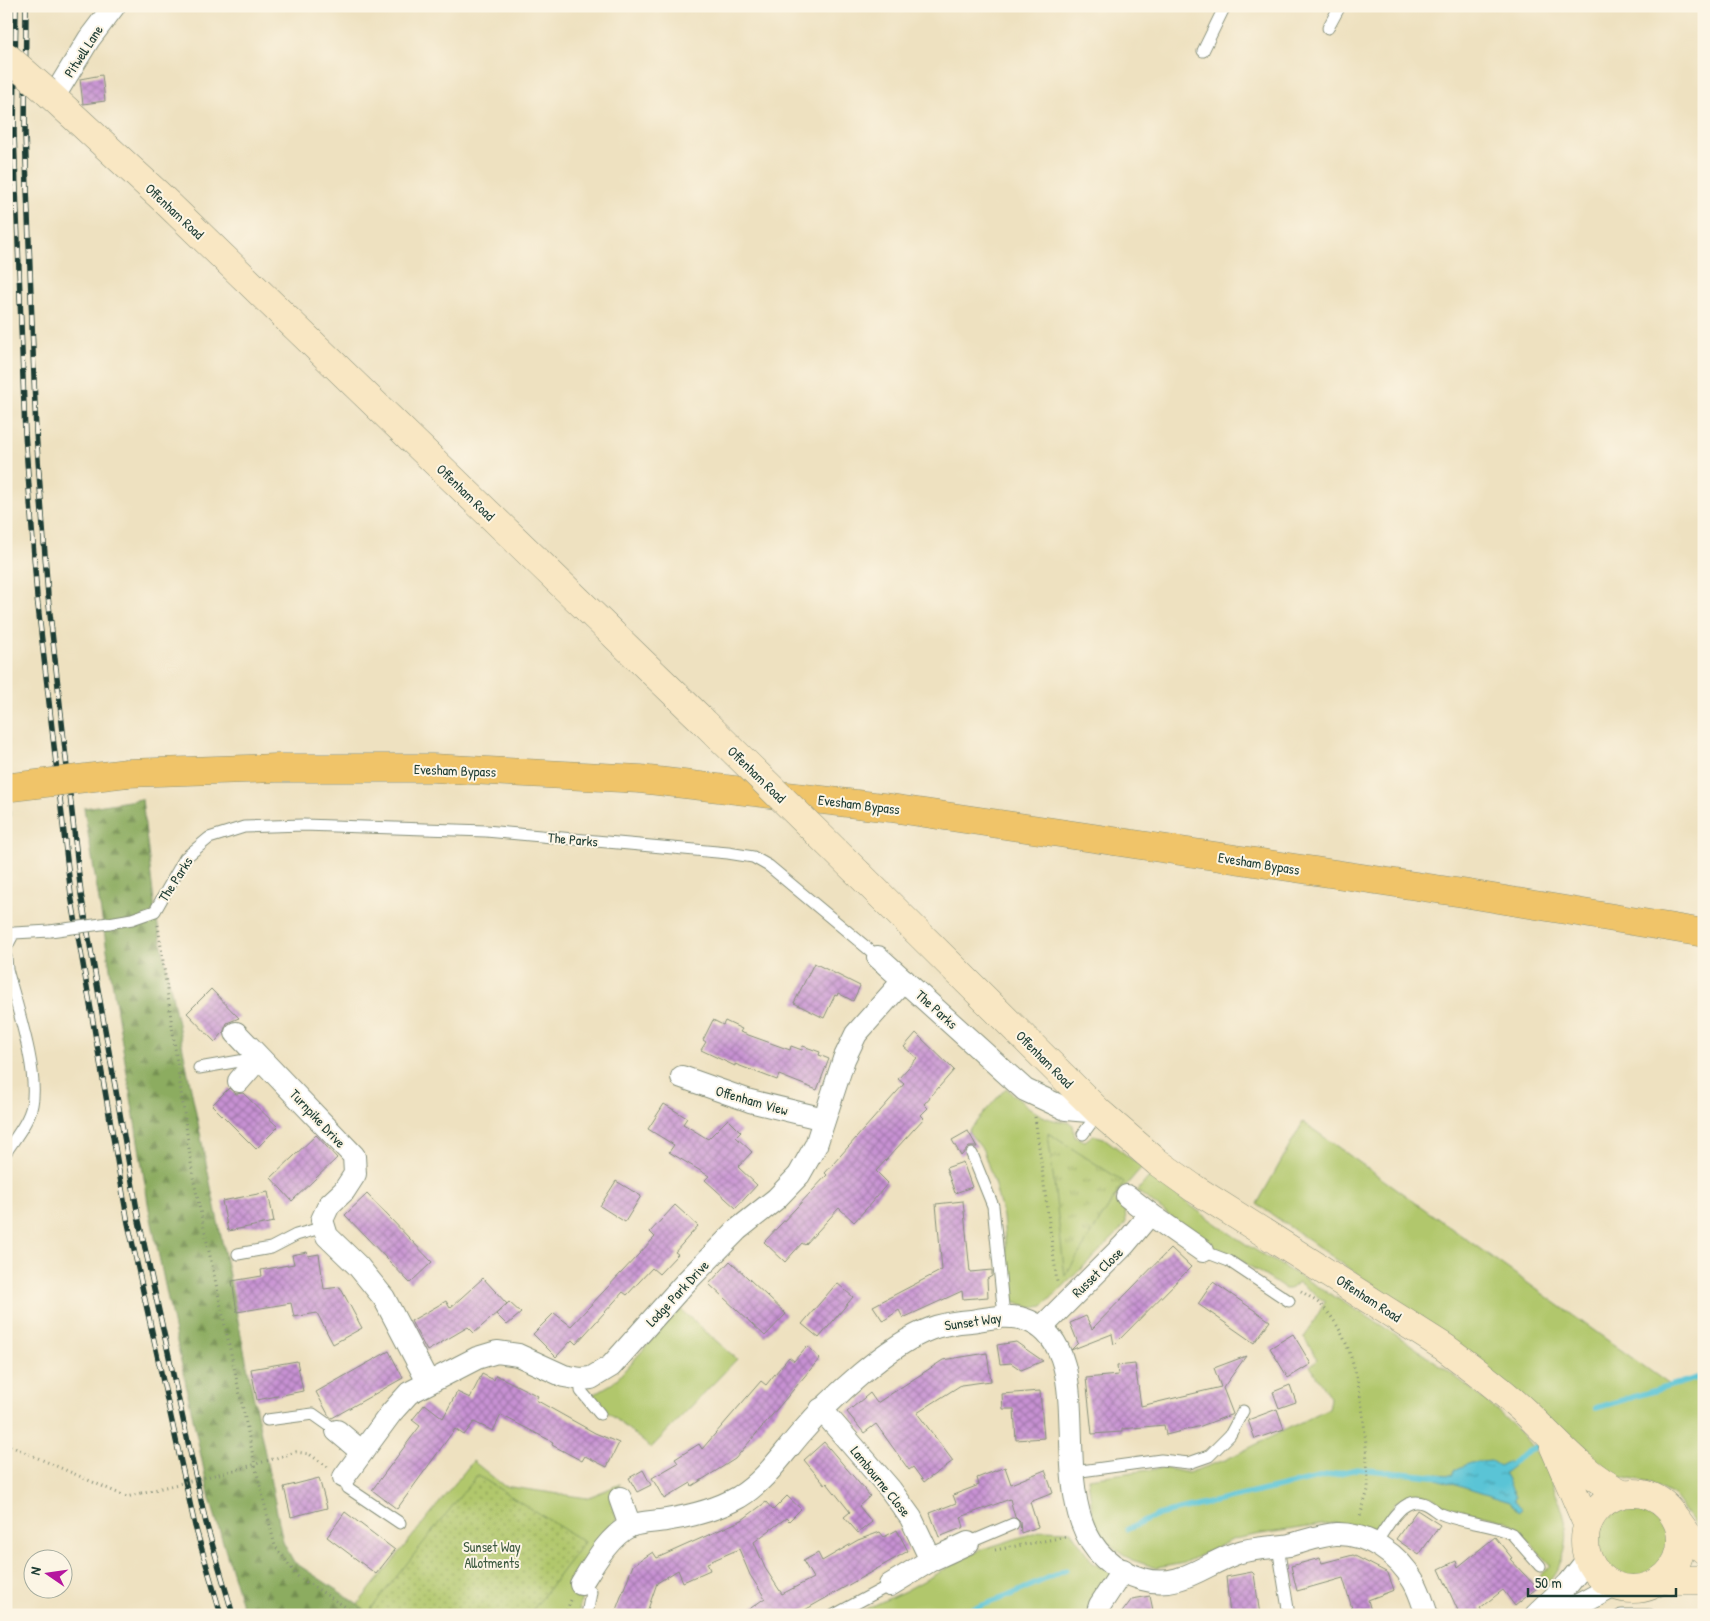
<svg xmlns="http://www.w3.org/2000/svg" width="1710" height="1621" font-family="'Patrick Hand',sans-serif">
	<defs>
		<pattern id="forest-firs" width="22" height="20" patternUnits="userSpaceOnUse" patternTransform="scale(1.25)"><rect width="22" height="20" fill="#8cac60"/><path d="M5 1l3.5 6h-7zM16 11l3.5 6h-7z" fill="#728d50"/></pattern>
		<pattern id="park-tufts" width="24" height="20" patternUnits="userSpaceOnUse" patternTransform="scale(1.25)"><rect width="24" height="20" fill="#b1c76c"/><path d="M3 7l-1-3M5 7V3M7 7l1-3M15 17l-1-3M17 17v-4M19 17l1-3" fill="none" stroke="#8fa35a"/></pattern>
		<pattern id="garden-dots" width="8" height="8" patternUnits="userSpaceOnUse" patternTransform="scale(1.25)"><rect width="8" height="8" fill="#b1c76c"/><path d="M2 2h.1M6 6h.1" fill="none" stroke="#8fa35a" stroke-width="1.8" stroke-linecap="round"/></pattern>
		<pattern id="water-ripples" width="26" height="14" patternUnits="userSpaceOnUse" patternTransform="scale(1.25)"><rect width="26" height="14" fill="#5ac4d6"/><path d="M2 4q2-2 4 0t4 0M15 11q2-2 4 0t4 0" fill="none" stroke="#4aa0ae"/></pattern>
		<pattern id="building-cross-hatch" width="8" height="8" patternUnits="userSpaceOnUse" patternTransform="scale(1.25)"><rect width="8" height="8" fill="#c791d3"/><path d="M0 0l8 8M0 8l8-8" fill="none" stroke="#a178ac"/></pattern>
	</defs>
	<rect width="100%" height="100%" fill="#fcf5e5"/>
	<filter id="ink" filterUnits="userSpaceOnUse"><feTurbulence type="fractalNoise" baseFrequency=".02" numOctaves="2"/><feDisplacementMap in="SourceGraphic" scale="10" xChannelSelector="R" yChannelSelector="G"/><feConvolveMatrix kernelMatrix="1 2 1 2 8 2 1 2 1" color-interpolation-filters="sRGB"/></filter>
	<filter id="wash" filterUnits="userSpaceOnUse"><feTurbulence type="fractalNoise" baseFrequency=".0096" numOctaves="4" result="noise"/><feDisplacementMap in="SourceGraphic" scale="20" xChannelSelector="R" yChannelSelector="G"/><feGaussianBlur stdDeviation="1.12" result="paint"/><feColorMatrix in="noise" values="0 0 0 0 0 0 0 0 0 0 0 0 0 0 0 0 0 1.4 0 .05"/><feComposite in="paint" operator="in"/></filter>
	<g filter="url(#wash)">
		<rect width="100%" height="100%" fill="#eee1c0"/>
		<!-- grass -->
		<g fill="#b1c76c" stroke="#688250">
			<path d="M 1006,1088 C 1020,1100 1035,1115 1053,1120 C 1061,1122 1066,1120 1073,1125 L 1075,1137 L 1085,1141 L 1093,1135 L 1104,1138 L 1142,1167 L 1114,1199 L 1125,1210 L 1126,1222 L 1120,1231 L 1043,1306 L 1032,1308 L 1010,1300 L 1003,1217 L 995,1186 L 983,1150 L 968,1131 Z"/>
			<path d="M 1303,1122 L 1670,1385 L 1704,1376 L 1704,1538 L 1674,1496 L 1650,1483 L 1607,1474 L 1440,1332 L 1257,1204 Z"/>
			<path d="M 1150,1176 C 1188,1203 1225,1232 1265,1256 C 1342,1301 1421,1345 1489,1404 C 1510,1422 1533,1443 1546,1468 C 1550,1476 1553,1485 1556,1493 C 1571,1530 1572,1551 1547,1584 L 1540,1576 L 1550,1565 L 1515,1526 L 1507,1521 L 1444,1505 L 1431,1497 L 1419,1494 L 1407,1496 L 1396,1503 L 1377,1529 L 1335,1523 L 1261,1534 L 1234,1539 L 1184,1563 L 1157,1568 L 1132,1560 L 1113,1547 L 1104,1538 L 1096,1526 L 1092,1511 L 1088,1478 L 1165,1468 L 1188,1473 L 1225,1460 L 1329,1408 L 1331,1399 L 1310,1366 L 1318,1359 L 1304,1338 L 1325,1302 L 1298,1282 L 1290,1289 L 1285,1289 L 1228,1252 L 1212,1248 L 1137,1191 Z"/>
			<path d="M 680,1309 L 737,1359 L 651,1448 L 599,1405 L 594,1394 L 613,1383 Z"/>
			<path d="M 473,1461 L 504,1486 L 587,1498 L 620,1484 L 610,1500 L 617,1518 L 615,1526 L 590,1550 L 568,1586 L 582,1596 L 578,1615 L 370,1615 L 358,1604 Z"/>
			<circle cx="1632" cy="1541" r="38"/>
			<path d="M 1043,1530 L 1071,1531 L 1093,1563 L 1119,1577 L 1097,1615 L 853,1615 L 905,1591 L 980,1550 Z"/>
		</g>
		<!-- forest -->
		<g fill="url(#forest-firs)" stroke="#56744a">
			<path d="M 142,799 L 155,911 L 283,1542 L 294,1562 L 358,1604 L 370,1615 L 245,1615 L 210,1499 L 149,1209 L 84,808 Z"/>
			<path d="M 6,809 L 10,809 L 6,872 Z"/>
		</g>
		<!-- park -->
		<path fill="url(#park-tufts)" stroke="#688250" d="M 1048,1133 L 1124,1182 L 1065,1276 Z"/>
		<!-- garden -->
		<path fill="url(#garden-dots)" stroke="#688250" d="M 477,1475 L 584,1542 L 529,1615 L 378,1615 L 371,1609 Z"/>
		<!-- water -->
		<path fill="url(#water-ripples)" stroke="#3c8085" d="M 1491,1461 L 1499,1466 L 1509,1461 L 1513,1466 L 1504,1473 L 1516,1496 L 1515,1500 L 1522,1509 L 1518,1512 L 1510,1502 L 1436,1479 L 1436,1474 L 1453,1475 L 1454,1470 L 1471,1463 Z"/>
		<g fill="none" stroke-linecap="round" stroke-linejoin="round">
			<!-- stream -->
			<g stroke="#5ac4d6" stroke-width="5.5">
				<path d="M 1596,1408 L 1704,1376"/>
				<path d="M 1506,1467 L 1544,1441"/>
				<path d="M 1128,1529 L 1158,1515 L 1357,1469 L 1442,1477"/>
				<path d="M 956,1615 L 1008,1596 L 1066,1570"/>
			</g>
		</g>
		<g id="blocks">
			<!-- building -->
			<g fill="url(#building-cross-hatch)">
				<path d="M 102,75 L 105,101 L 83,104 L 80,79 Z"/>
				<path d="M 814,963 L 860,986 L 853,1001 L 838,993 L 837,996 L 835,995 L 824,1018 L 794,1003 Z"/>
				<path d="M 211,989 L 239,1018 L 227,1023 L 223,1033 L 215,1042 L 187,1013 Z"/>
				<path d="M 713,1020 L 723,1025 L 725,1021 L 742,1029 L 740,1032 L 790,1050 L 791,1046 L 802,1050 L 803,1046 L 820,1052 L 819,1055 L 829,1059 L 817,1090 L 779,1075 L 777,1080 L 735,1064 L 735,1066 L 701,1050 L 706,1042 L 703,1040 Z"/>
				<path d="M 916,1033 L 954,1070 L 924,1104 L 928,1108 L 921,1115 L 924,1118 L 876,1171 L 888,1183 L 866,1209 L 854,1222 L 839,1208 L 805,1245 L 802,1243 L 785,1262 L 764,1242 L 827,1175 L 825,1173 L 904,1084 L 898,1079 L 917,1058 L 904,1047 Z"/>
				<path d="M 229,1088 L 236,1094 L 243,1093 L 278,1127 L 256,1149 L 212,1105 Z"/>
				<path d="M 664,1104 L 687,1118 L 683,1124 L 708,1139 L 728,1119 L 741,1132 L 736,1137 L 752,1152 L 738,1167 L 757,1185 L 736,1208 L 705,1180 L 709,1176 L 669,1152 L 674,1145 L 648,1129 Z"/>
				<path d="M 968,1131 L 977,1147 L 969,1147 L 961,1156 L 952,1140 Z"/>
				<path d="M 316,1135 L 337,1158 L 292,1201 L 271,1178 Z"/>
				<path d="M 963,1162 L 972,1187 L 955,1193 L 946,1168 Z"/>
				<path d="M 616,1181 L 641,1196 L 625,1222 L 600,1206 Z"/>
				<path d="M 268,1192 L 274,1222 L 228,1231 L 222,1201 Z"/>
				<path d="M 367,1194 L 432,1262 L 410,1283 L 345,1215 Z"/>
				<path d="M 963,1201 L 970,1272 L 992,1270 L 992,1276 L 987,1279 L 988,1297 L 963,1299 L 962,1291 L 903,1318 L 899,1310 L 883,1321 L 873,1306 L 942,1270 L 936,1204 Z"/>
				<path d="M 675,1205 L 698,1226 L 675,1252 L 678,1254 L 659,1274 L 652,1268 L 627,1295 L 623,1292 L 576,1344 L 572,1340 L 556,1357 L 533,1334 L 554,1313 L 571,1326 L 655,1237 L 650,1232 Z"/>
				<path d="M 1171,1248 L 1191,1267 L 1114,1345 L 1112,1334 L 1071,1350 L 1078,1343 L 1070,1323 L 1086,1316 L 1092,1329 Z"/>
				<path d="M 307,1252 L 308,1256 L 319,1254 L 324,1289 L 340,1287 L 362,1328 L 333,1344 L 317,1313 L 294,1317 L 291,1303 L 237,1312 L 232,1281 L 262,1276 L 261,1270 L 294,1264 L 292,1255 Z"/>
				<path d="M 730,1261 L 786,1314 L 765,1336 L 709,1284 Z"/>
				<path d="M 483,1278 L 507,1304 L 474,1333 L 468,1327 L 427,1351 L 411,1321 L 446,1301 L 450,1308 Z"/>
				<path d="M 1213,1282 L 1270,1321 L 1254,1343 L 1198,1304 Z"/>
				<path d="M 837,1283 L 853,1297 L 819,1338 L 802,1324 Z"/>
				<path d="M 509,1302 L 521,1313 L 507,1325 L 496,1314 Z"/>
				<path d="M 1293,1334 L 1311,1364 L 1288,1378 L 1270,1348 Z"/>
				<path d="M 1016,1342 L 1030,1352 L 1043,1361 L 1021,1370 L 1011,1363 L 1000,1364 L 997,1345 Z"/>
				<path d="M 807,1346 L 820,1358 L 735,1459 L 692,1486 L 691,1483 L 664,1499 L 652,1478 L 678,1463 L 675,1459 L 699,1444 L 702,1449 L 761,1381 L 766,1385 L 789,1357 L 794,1361 Z"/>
				<path d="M 389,1351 L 403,1378 L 332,1418 L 329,1416 L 316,1392 Z"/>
				<path d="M 987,1353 L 991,1381 L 961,1385 L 917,1413 L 953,1461 L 924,1482 L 913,1467 L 909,1470 L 876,1424 L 864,1433 L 847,1412 L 870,1393 L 877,1403 L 943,1360 Z"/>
				<path d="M 1246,1356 L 1223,1388 L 1233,1414 L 1201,1426 L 1166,1435 L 1164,1425 L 1122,1429 L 1122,1432 L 1092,1434 L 1086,1378 L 1118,1375 L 1117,1366 L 1135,1364 L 1141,1406 L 1221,1387 L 1214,1368 Z"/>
				<path d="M 297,1361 L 303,1391 L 257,1400 L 251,1369 Z"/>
				<path d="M 482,1374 L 494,1380 L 496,1375 L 538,1396 L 536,1400 L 595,1433 L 619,1443 L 607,1467 L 585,1456 L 582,1461 L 552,1445 L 553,1442 L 501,1415 L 493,1431 L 474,1422 L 464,1435 L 455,1429 L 397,1509 L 372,1490 L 420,1426 L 412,1420 L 425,1404 L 443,1418 L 457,1392 L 470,1398 Z"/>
				<path d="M 1290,1385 L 1296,1402 L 1279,1408 L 1273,1392 Z"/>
				<path d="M 1040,1391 L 1044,1438 L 1016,1440 L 1014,1409 L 1003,1409 L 1002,1394 Z"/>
				<path d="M 1277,1409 L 1284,1429 L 1255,1439 L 1248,1420 Z"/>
				<path d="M 824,1442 L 870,1496 L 859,1506 L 872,1522 L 858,1533 L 844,1517 L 850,1512 L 827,1483 L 825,1485 L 804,1460 Z"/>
				<path d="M 1005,1467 L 1011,1484 L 1045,1470 L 1053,1493 L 1030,1502 L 1038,1527 L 1021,1533 L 1020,1522 L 1015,1517 L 1010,1499 L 961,1517 L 964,1527 L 939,1537 L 930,1513 L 956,1503 L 953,1495 L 979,1485 L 977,1478 Z"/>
				<path d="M 643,1470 L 651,1485 L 637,1492 L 629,1478 Z"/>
				<path d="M 319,1478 L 327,1508 L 291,1517 L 284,1487 Z"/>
				<path d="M 787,1496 L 801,1509 L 789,1521 L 786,1518 L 754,1542 L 765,1568 L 782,1594 L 813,1578 L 803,1561 L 818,1553 L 822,1561 L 858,1540 L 880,1532 L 884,1537 L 897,1530 L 908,1551 L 796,1615 L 741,1615 L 765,1598 L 750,1575 L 739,1549 L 707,1563 L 710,1570 L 683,1582 L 678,1570 L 657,1583 L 646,1615 L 614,1615 L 633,1565 L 653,1552 L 657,1558 L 742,1520 L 766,1502 L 773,1510 Z"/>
				<path d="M 1417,1510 L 1440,1525 L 1419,1555 L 1396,1539 Z"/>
				<path d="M 345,1512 L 395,1550 L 376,1574 L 327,1537 Z"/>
				<path d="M 1495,1537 L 1512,1558 L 1510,1559 L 1537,1588 L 1515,1606 L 1503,1590 L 1480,1608 L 1484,1615 L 1460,1615 L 1439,1569 L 1456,1561 L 1458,1567 Z"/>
				<path d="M 1353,1555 L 1388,1573 L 1394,1590 L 1368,1600 L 1372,1615 L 1354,1615 L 1343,1578 L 1297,1591 L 1291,1566 L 1320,1558 L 1322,1563 Z"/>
				<path d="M 1252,1572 L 1254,1574 L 1260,1615 L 1230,1615 L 1226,1577 Z"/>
				<path d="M 1150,1596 L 1154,1615 L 1120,1615 L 1132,1599 Z"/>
			</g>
		</g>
	</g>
	<g filter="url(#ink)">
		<use href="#blocks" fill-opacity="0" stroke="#868f7a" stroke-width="1"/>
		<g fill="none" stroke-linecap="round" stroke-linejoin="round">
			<!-- service casing -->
			<g stroke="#868f7a" stroke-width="13">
				<g id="service">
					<path d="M 1328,28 L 1340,6"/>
					<path d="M 1203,51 L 1225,6"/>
					<path d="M 109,923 L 132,919 L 155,911 L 185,858 L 209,838 L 244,827 L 303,825 L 486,831 L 728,853 L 753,857 L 769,866 L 878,957"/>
					<path d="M 6,948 L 14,933 L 50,931"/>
					<path d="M 6,957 L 7,969 C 16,1004 39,1071 32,1105 C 29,1121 15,1138 6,1152"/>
					<path d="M 199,1068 L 257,1058"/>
					<path d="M 1083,1134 L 1099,1112"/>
					<path d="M 972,1154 L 993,1206 L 1004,1316"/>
					<path d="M 1203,1251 L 1229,1261 L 1289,1301"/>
					<path d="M 238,1254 L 271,1248 L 296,1235 L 324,1227"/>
					<path d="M 581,1379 L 581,1391 L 600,1414"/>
					<path d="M 267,1420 L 313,1414 L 337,1431"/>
					<path d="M 1074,1472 L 1161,1460 L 1189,1463 L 1209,1456 L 1230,1435 L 1243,1411"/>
					<path d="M 344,1477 L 348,1488 L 400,1523"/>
					<path d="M 968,1543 L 1013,1524"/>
					<path d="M 1375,1544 C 1384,1532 1396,1507 1411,1503 C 1422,1499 1431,1508 1439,1513 C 1458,1522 1483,1523 1503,1530 L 1512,1534 L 1540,1566"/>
					<path d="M 1278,1547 L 1289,1615"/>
					<path d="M 581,1584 L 591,1592 L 587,1615"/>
					<path d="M 834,1615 L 890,1585"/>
					<path d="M 1621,1615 L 1650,1615"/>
				</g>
			</g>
			<!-- minor casing -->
			<g stroke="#868f7a" stroke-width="24">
				<g id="minor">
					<path d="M 53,98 L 89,39 L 114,6"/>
					<path d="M 878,957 L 1025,1090 L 1066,1109 L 1099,1112"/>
					<path d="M 236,1033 L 354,1156 L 355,1174 L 344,1191 L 329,1205 L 322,1220 L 327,1236 L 358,1266 L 384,1298 L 428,1382"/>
					<path d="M 682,1077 L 750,1101 L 824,1119"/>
					<path d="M 239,1081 L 259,1058"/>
					<path d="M 1150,1214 L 1203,1251"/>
					<path d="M 1042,1327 L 1124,1245 L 1150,1214 L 1127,1196"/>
					<path d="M 821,1409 L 890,1489 L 911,1518 L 931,1560"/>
					<path d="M 337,1431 L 362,1452"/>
					<path d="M 344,1477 L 391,1413 L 409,1393 L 477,1358 L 497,1352 L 518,1355 L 564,1376 L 581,1379 L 591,1378 L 611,1366 L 685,1283 L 737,1230 L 776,1199 L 799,1175 L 816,1145 L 844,1059 L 856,1034 L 904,980"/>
					<path d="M 620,1498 L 630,1526"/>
					<path d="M 581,1584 C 593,1565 609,1536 630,1526 C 640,1522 655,1522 666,1520 C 692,1516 716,1510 739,1497 C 764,1482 782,1455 801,1433 C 830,1399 888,1345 930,1329 C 943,1324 957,1322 971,1321 C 990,1318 1011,1313 1029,1321 C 1115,1357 1018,1543 1142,1579 C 1180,1590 1204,1564 1237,1553 C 1254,1547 1273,1548 1290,1545 C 1306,1541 1320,1535 1336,1534 C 1368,1533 1399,1555 1414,1582 C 1420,1592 1423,1604 1427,1615"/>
					<path d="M 890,1585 L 931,1560 L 968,1543"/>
					<path d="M 1097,1615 L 1100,1605 L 1123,1570"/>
					<path d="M 1536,1615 L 1569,1583 L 1588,1559"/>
					<path d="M 1565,1615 L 1575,1607 L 1614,1586"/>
				</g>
			</g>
			<!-- secondary casing -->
			<g stroke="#868f7a" stroke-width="29">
				<g id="secondary">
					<path d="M 46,91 L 161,197 L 702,720"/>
					<path d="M 860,875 L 1099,1112 L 1157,1162 L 1195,1189 L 1444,1347 C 1471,1367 1498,1387 1523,1410 C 1555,1439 1582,1474 1622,1493"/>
					<path d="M 1554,1447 L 1587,1524"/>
					<circle cx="1633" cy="1541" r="48"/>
					<path d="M 1677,1520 L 1687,1534 L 1704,1550"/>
					<path d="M 1661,1580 L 1704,1580"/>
				</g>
			</g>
			<!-- trunk casing -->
			<g stroke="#868f7a" stroke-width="29">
				<path id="trunk" d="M 127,773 L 276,768 L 433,768 L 640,779 L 891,808 L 1463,893 L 1704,933"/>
			</g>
			<!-- path -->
			<g stroke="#868f7a" stroke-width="3" stroke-dasharray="1 4" stroke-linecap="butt">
				<path d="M 158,925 L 193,1177 L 255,1465 L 275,1546 L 297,1576 L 358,1615"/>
				<path d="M 1035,1117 L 1057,1282"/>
				<path d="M 1301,1291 C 1308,1296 1317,1301 1323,1307 C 1362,1347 1365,1427 1368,1480 L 1368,1490 L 1360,1516"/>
				<path d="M 6,1444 L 127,1497 L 141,1493"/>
				<path d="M 243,1468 L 296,1452 L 309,1454 L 328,1467"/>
				<path d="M 995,1550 L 1065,1537"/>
				<path d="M 565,1615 L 571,1600"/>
			</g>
			<!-- service -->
			<use href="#service" stroke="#fff" stroke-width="11"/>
			<!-- minor -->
			<use href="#minor" stroke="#fff" stroke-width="22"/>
			<!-- secondary -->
			<use href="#secondary" stroke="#f9e7c3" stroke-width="28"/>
			<!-- trunk -->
			<use href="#trunk" stroke="#f0c469" stroke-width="28"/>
			<!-- rail casing -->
			<g stroke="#1f3d34" stroke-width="5.5">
				<g id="rail">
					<path d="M 16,6 L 14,133 L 25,433 L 37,597 L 71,895 L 128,1223 L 195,1526 L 221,1615"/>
					<path d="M 26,6 L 25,133 L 36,432 L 48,596 L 81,894 L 139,1221 L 206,1523 L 233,1615"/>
				</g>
			</g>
			<!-- rail -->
			<use href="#rail" stroke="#fcf5e5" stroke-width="4" stroke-dasharray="11" stroke-linecap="butt"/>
			<!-- service-bridge casing -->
			<g stroke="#868f7a" stroke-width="13" stroke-linecap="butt">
				<path id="service-bridge" d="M 50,931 L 109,923"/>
			</g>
			<!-- secondary-bridge casing -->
			<g stroke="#868f7a" stroke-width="29" stroke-linecap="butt">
				<g id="secondary-bridge">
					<path d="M 6,56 L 46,91"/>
					<path d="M 702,720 L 860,875"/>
				</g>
			</g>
			<!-- trunk-bridge casing -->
			<g stroke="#868f7a" stroke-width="29" stroke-linecap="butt">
				<path id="trunk-bridge" d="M 12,787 L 127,773"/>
			</g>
			<!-- path-bridge -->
			<path stroke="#868f7a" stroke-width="3" stroke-dasharray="1 4" stroke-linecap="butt" d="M 141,1493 L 243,1468"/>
			<!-- service-bridge -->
			<use href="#service-bridge" stroke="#fff" stroke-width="11"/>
			<!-- secondary-bridge -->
			<use href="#secondary-bridge" stroke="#f9e7c3" stroke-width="28"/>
			<!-- trunk-bridge -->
			<use href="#trunk-bridge" stroke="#f0c469" stroke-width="28"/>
		</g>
	</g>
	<g text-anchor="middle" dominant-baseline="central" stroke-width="4" stroke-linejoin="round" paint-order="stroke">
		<!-- street labels -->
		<g font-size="14" fill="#1f3d34" stroke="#fcf5e5">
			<text transform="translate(83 51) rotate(-57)">Pitwell Lane</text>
			<text transform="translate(175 211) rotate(43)">Offenham Road</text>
			<text transform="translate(466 492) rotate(44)">Offenham Road</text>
			<text transform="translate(455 770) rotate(2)">Evesham Bypass</text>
			<text transform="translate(757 774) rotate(44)">Offenham Road</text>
			<text transform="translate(859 804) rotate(7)">Evesham Bypass</text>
			<text transform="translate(573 839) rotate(5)">The Parks</text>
			<text transform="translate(1259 863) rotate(9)">Evesham Bypass</text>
			<text transform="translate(175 879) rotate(-57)">The Parks</text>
			<text transform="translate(937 1009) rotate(42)">The Parks</text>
			<text transform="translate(1045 1059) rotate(45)">Offenham Road</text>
			<text transform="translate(752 1100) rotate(16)">Offenham View</text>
			<text transform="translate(318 1118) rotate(47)">Turnpike Drive</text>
			<text transform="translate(1097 1272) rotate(-44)">Russet Close</text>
			<text transform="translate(677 1293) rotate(-47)">Lodge Park Drive</text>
			<text transform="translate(1369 1298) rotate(33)">Offenham Road</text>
			<text transform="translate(973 1321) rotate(-8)">Sunset Way</text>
			<text transform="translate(881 1481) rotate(51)">Lambourne Close</text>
		</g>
		<!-- park labels -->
		<g font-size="14" fill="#3c593f" stroke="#fcf5e5">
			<text x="492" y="1546">Sunset Way<tspan x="492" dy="16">Allotments</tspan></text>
		</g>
	</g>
	<!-- margin -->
	<rect width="1710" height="1621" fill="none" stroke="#fcf5e5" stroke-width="25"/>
	<!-- north arrow -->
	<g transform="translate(48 1574) rotate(283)"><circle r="24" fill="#fcf5e5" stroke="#a4ab9e"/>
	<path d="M0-4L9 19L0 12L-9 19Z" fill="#b5179e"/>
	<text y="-8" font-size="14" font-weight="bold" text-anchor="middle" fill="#1f3d34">N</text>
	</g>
	<!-- scale -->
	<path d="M1528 1588v8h148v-8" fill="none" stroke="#1f3d34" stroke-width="2.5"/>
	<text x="1535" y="1588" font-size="15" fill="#1f3d34" stroke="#fcf5e5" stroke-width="4" paint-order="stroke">50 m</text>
</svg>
